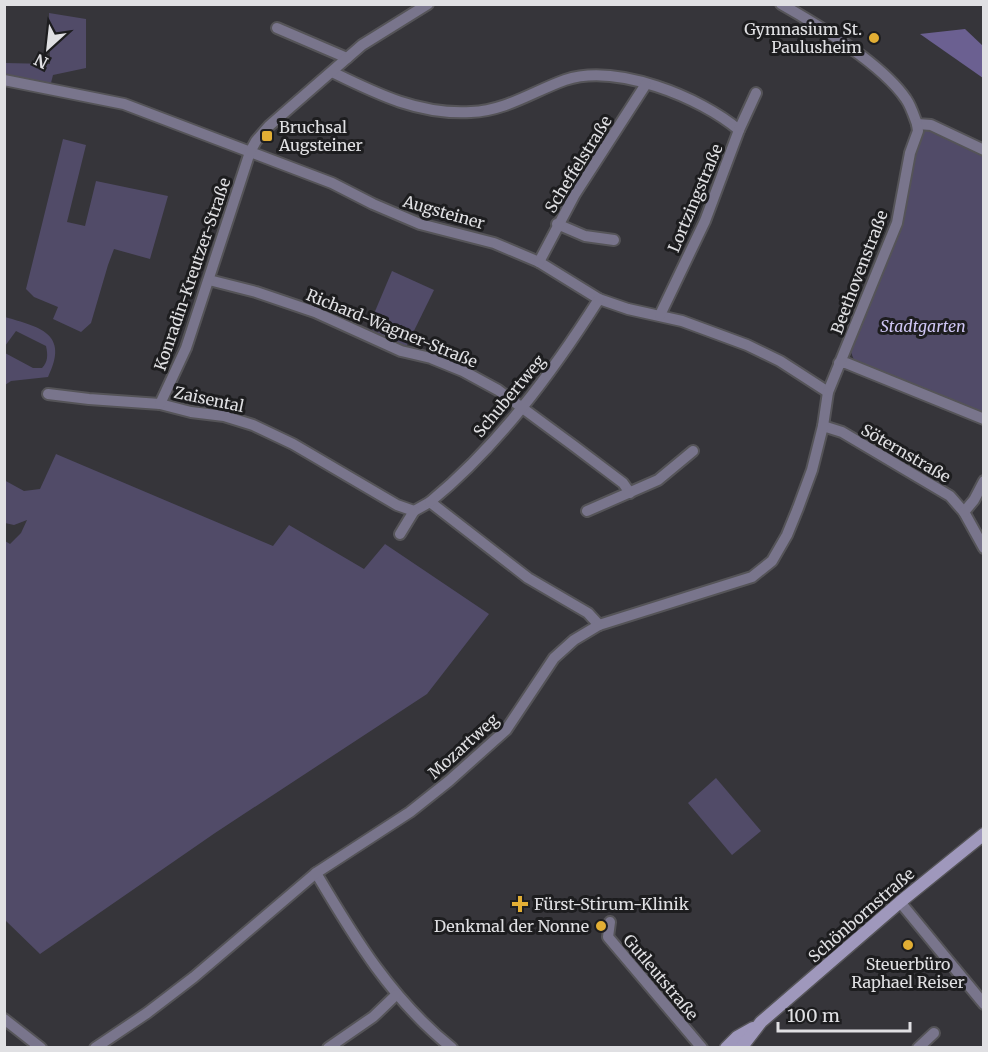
<svg xmlns="http://www.w3.org/2000/svg" width="988" height="1052" font-family="Merriweather,serif">
	<rect width="100%" height="100%" fill="#36353a"/>
	<!-- green -->
	<g fill="#514b68">
		<path d="M 49,13 L 86,19 L 86,68 L 53,75 L 51,83 L 5,74 L 5,63 L 50,64 Z"/>
		<path d="M 923,128 L 932,128 L 983,152 L 983,421 L 855,363 L 851,352 L 913,154 Z"/>
		<path d="M 63,139 L 86,145 L 67,222 L 85,226 L 96,181 L 168,196 L 150,259 L 114,249 L 108,265 L 91,323 L 81,332 L 53,319 L 58,307 L 34,297 L 26,289 Z"/>
		<path d="M 392,271 L 434,290 L 406,347 L 368,328 Z"/>
		<path d="M 5,317 C 39,327 70,333 48,377 L 11,381 L 5,385 L 5,353 L 33,368 L 42,368 C 48,362 48,355 46,346 L 16,331 L 5,346 Z"/>
		<path d="M 56,454 L 273,546 L 289,525 L 364,569 L 385,544 L 489,614 L 427,694 L 215,833 L 40,954 L 5,920 L 5,541 L 10,544 L 21,533 L 27,520 L 14,525 L 5,523 L 4,480 L 24,491 L 40,489 Z"/>
		<path d="M 716,778 L 761,831 L 732,855 L 688,803 Z"/>
	</g>
	<!-- forest -->
	<path fill="#6b6091" d="M 965,29 L 983,46 L 983,78 L 920,34 Z"/>
	<g fill="none" stroke-linecap="round" stroke-linejoin="round">
		<!-- street casing -->
		<g stroke="#555458" stroke-width="14">
			<g id="street">
				<path d="M 781,4 C 818,25 883,65 906,99 C 911,106 914,116 917,124 L 931,125 L 984,150"/>
				<path d="M 277,28 L 347,58"/>
				<path d="M 332,72 C 377,94 419,115 471,112 C 505,111 534,91 565,80 C 616,63 700,97 739,130"/>
				<path d="M 4,80 L 124,104 L 332,183 L 373,204 L 420,224 L 494,243 L 539,262 L 599,299 L 628,309 L 682,321 L 747,345 L 780,361 L 828,392"/>
				<path d="M 557,224 L 585,236 L 614,240"/>
				<path d="M 539,262 L 575,194 L 646,84"/>
				<path d="M 209,280 L 256,292 L 315,312 L 401,351 L 431,358 L 463,371 L 498,390 L 574,446 L 623,483 L 630,493"/>
				<path d="M 660,315 L 705,221 L 739,130 L 756,93"/>
				<path d="M 839,363 L 846,363 L 984,419"/>
				<path d="M 48,394 L 89,399 L 160,404 L 191,412 L 224,416 L 253,425 L 293,444 L 397,505 L 414,511 L 430,502 L 528,578 L 588,613 L 599,625"/>
				<path d="M 160,404 L 186,348 L 250,152 L 256,141 L 269,126 L 362,45 L 428,4"/>
				<path d="M 823,426 L 842,432 L 950,496 L 964,512 L 984,548"/>
				<path d="M 430,502 C 498,446 552,373 599,299"/>
				<path d="M 587,511 L 658,480 L 693,451"/>
				<path d="M 964,512 L 974,500 L 984,481"/>
				<path d="M 400,534 L 414,511"/>
				<path d="M 316,873 C 355,939 392,1000 452,1048"/>
				<path d="M 900,902 L 984,1004"/>
				<path d="M 610,922 L 608,937 L 702,1048"/>
				<path d="M 4,1019 L 41,1048"/>
				<path d="M 95,1048 L 147,1013 L 194,977 L 316,873 L 410,812 L 449,781 L 506,730 L 554,658 L 574,640 L 599,625 L 752,577 L 772,561 L 787,535 L 798,508 L 812,470 L 823,426 L 828,392 L 897,223 L 910,153 L 918,131 L 917,124"/>
				<path d="M 328,1048 L 373,1017 L 396,995"/>
				<path d="M 918,1048 L 934,1033"/>
			</g>
		</g>
		<!-- secondary casing -->
		<g stroke="#555458" stroke-width="15">
			<g id="secondary">
				<path d="M 726,1048 L 737,1037 L 753,1028"/>
				<path d="M 741,1048 L 761,1022 L 900,902 L 984,834"/>
			</g>
		</g>
		<!-- street -->
		<use href="#street" stroke="#79758c" stroke-width="10"/>
		<!-- secondary -->
		<use href="#secondary" stroke="#9f98bc" stroke-width="12"/>
	</g>
	<!-- markers -->
	<g fill="#e2ae34" stroke="#1d1d1f" stroke-width="2">
		<circle cx="874" cy="38" r="6"/>
		<rect x="261" y="130" width="12" height="12" rx="3"/>
		<path d="M517 895h6v6h6v6h-6v6h-6v-6h-6v-6h6z"/>
		<circle cx="601" cy="926" r="6"/>
		<circle cx="908" cy="945" r="6"/>
	</g>
	<g text-anchor="middle" dominant-baseline="central" stroke-width="6" stroke-linejoin="round" paint-order="stroke">
		<!-- poi labels -->
		<g font-size="16" fill="#e0e0e3" stroke="#1d1d1f" text-anchor="end">
			<text x="862" y="29">Gymnasium St.<tspan x="862" dy="18">Paulusheim</tspan></text>
			<text x="279" y="127" text-anchor="start">Bruchsal<tspan x="279" dy="18">Augsteiner</tspan></text>
			<text x="534" y="904" text-anchor="start">Fürst-Stirum-Klinik</text>
			<text x="589" y="926">Denkmal der Nonne</text>
			<text x="908" y="964" text-anchor="middle">Steuerbüro<tspan x="908" dy="18">Raphael Reiser</tspan></text>
		</g>
		<!-- street labels -->
		<g font-size="16" fill="#e0e0e3" stroke="#1d1d1f">
			<text transform="translate(578 164) rotate(-58)">Scheffelstraße</text>
			<text transform="translate(695 198) rotate(-67)">Lortzingstraße</text>
			<text transform="translate(444 212) rotate(16)">Augsteiner</text>
			<text transform="translate(859 272) rotate(-69)">Beethovenstraße</text>
			<text transform="translate(192 274) rotate(-71)">Konradin-Kreutzer-Straße</text>
			<text transform="translate(392 328) rotate(22)">Richard-Wagner-Straße</text>
			<text transform="translate(509 396) rotate(-50)">Schubertweg</text>
			<text transform="translate(209 399) rotate(12)">Zaisental</text>
			<text transform="translate(906 453) rotate(30)">Söternstraße</text>
			<text transform="translate(463 746) rotate(-42)">Mozartweg</text>
			<text transform="translate(861 915) rotate(-41)">Schönbornstraße</text>
			<text transform="translate(661 977) rotate(50)">Gutleutstraße</text>
		</g>
		<!-- park labels -->
		<g font-size="16" font-style="italic" fill="#cfc6f5" stroke="#1d1d1f">
			<text x="923" y="326">Stadtgarten</text>
		</g>
	</g>
	<!-- border -->
	<rect width="988" height="1052" fill="none" stroke="#e0e0e3" stroke-width="12"/>
	<!-- north arrow -->
	<g transform="translate(48 48) rotate(207)" stroke="#1d1d1f" stroke-width="4.5" paint-order="stroke">
	<path d="M0-4.5L10 22L0 15L-10 22Z" fill="#e0e0e3"/>
	<text y="-9" font-size="16" font-weight="bold" text-anchor="middle" fill="#e0e0e3">N</text>
	</g>
	<!-- scale -->
	<path d="M778 1022v9h132v-9" fill="none" stroke="#e0e0e3" stroke-width="3"/>
	<text x="787" y="1022" font-size="18" fill="#e0e0e3" stroke="#1d1d1f" stroke-width="4.5" paint-order="stroke">100 m</text>
</svg>
